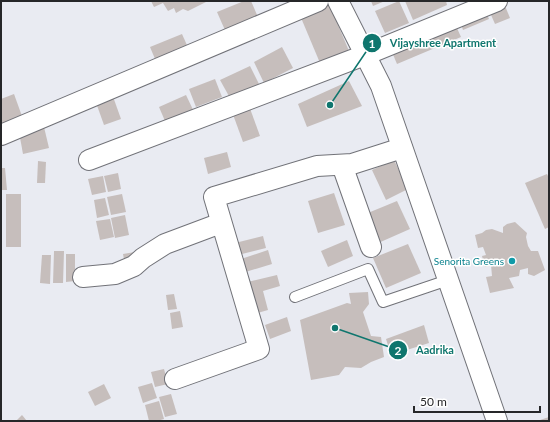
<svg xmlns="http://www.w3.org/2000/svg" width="550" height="422" font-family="Lato,sans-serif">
	<rect width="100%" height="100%" fill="#e9ebf2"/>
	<!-- building -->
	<g fill="#c6bebc">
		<path d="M 151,1 L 208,1 L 188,11 L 183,9 L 176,13 L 174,8 L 168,11 L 163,3 L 154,7 Z"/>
		<path d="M 244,1 L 251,1 L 261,24 L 228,37 L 217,12 Z"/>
		<path d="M 326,1 L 328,1 L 349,51 L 320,63 L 299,13 Z"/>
		<path d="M 371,1 L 385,1 L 373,6 Z"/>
		<path d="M 399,1 L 409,23 L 385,33 L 375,11 Z"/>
		<path d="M 405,1 L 446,1 L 447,5 L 413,20 Z"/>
		<path d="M 485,1 L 503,1 L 510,18 L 495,24 Z"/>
		<path d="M 483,5 L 489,19 L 463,30 L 458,16 Z"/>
		<path d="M 452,17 L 461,37 L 397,64 L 389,45 Z"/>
		<path d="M 182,34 L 190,52 L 158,66 L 150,47 Z"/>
		<path d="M 282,47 L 293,68 L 264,83 L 254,62 Z"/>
		<path d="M 250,66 L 259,84 L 230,98 L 220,80 Z"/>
		<path d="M 215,79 L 222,97 L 196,107 L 189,89 Z"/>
		<path d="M 349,81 L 362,106 L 307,127 L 298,104 Z"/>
		<path d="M 111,91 L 121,119 L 104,125 L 94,97 Z"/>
		<path d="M 14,94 L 23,119 L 1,126 L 1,99 Z"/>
		<path d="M 186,95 L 196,116 L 168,128 L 159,107 Z"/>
		<path d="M 248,103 L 260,136 L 243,142 L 231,109 Z"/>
		<path d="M 44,127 L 49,148 L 23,154 L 19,132 Z"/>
		<path d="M 227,152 L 231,167 L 208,174 L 204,158 Z"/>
		<path d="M 394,160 L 408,189 L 386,200 L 372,170 Z"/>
		<path d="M 38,161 L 46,162 L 45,183 L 37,183 Z"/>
		<path d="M 1,168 L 5,168 L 7,190 L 1,190 Z"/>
		<path d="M 118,173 L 121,189 L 108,192 L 104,176 Z"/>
		<path d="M 547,174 L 549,178 L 549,227 L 545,229 L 525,183 Z"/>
		<path d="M 103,176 L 106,192 L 92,195 L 88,179 Z"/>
		<path d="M 334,193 L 345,225 L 318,233 L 308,201 Z"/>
		<rect x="6" y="194" width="15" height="53"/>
		<path d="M 122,194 L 126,212 L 111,215 L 107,197 Z"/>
		<path d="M 105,198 L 109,215 L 97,218 L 94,200 Z"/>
		<path d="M 397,201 L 410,229 L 376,244 L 363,215 Z"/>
		<path d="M 125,215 L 129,235 L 115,238 L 111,218 Z"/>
		<path d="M 110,219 L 114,237 L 100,240 L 96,221 Z"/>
		<path d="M 515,222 L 527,233 L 526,237 L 528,246 L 531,251 L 538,251 L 545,270 L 534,276 L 528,274 L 528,268 L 520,270 L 519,276 L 509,278 L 514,288 L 490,293 L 486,277 L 492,276 L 491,265 L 485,267 L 482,256 L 486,255 L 483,247 L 478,248 L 475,235 L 482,233 L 486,230 L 492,229 L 503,233 L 503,227 L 507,224 Z"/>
		<path d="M 263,236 L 266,248 L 234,256 L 231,244 Z"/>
		<path d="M 347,240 L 353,256 L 328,267 L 321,251 Z"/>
		<path d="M 408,244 L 421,273 L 386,288 L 373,258 Z"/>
		<path d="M 268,250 L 272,264 L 239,274 L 235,261 Z"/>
		<path d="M 54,251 L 64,251 L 63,283 L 53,283 Z"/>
		<path d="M 135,252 L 125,265 L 123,254 Z"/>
		<path d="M 66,254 L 75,254 L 75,281 L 66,282 Z"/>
		<path d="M 42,255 L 51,255 L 50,284 L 40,283 Z"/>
		<path d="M 277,275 L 280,286 L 263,291 L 268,310 L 251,315 L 243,283 Z"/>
		<path d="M 368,292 L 369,304 L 363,312 L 371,336 L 381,337 L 384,357 L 371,362 L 361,368 L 345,367 L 339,375 L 311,380 L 300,320 L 347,303 L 351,304 L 349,293 Z"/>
		<path d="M 174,294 L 177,309 L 168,310 L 166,295 Z"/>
		<path d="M 180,311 L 183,327 L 172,329 L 170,313 Z"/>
		<path d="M 287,317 L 291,331 L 270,339 L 265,325 Z"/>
		<path d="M 424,325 L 429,343 L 391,355 L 386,339 Z"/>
		<path d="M 164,369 L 168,384 L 155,387 L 151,372 Z"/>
		<path d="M 152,383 L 157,398 L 143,403 L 138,387 Z"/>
		<path d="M 104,384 L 111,398 L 95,406 L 88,392 Z"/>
		<path d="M 171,394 L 177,414 L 165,417 L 159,397 Z"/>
		<path d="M 159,401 L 164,419 L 157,421 L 149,421 L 145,405 Z"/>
		<path d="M 22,415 L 27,421 L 16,421 Z"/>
		<path d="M 549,417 L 549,421 L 537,421 Z"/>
	</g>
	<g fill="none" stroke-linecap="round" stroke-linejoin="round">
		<!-- lane casing -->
		<g stroke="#717278" stroke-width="12">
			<path id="lane" d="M 295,297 L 368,269 L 383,302 L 448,280"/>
		</g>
		<!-- street casing -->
		<g stroke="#717278" stroke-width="22">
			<g id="street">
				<path d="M 338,1 L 381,86 L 497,421"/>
				<path d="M 1,135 L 318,1"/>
				<path d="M 89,160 L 365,55 L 497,1"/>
				<path d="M 342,165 L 371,247"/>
				<path d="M 83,277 L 115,274 L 134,266 L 143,258 L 165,244 L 221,223"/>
				<path d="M 175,379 L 259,349 L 214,197 L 317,166 L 352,164 L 402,148"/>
			</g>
		</g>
		<!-- lane -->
		<use href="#lane" stroke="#fff" stroke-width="10"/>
		<!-- street -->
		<use href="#street" stroke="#fff" stroke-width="20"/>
	</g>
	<!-- markers -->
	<circle fill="#0f9aa8" stroke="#fff" stroke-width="1.5" cx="512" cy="261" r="4"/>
	<g text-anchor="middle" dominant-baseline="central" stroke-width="3" stroke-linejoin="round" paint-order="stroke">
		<!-- culture labels -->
		<g font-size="10" fill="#0d838f" stroke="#fff" text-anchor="end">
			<text x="504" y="261">Senorita Greens</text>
		</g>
	</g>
	<!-- callouts -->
	<path fill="none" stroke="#0f766e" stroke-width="1.5" d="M330 105L372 43M335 328L398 350"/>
	<g fill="#0f766e" stroke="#fff" stroke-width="1.5">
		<circle cx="330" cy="105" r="4"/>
		<circle cx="335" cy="328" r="4"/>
		<circle cx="372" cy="43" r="10"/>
		<circle cx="398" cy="350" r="10"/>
	</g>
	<g font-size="12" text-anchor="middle" font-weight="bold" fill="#fff">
		<text x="372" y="48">1</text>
		<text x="398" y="355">2</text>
	</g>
	<g font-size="11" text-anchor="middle" font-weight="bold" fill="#0f766e" stroke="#fff" stroke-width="3" stroke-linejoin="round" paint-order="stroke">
		<text x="443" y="47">Vijayshree Apartment</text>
		<text x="435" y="354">Aadrika</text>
	</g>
	<!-- border -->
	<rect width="550" height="422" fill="none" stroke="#262729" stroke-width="4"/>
	<!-- scale -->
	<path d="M414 406v6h126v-6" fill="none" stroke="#262729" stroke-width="2"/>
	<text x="420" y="406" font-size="12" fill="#262729" stroke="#ffffff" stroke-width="3" paint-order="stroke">50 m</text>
</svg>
